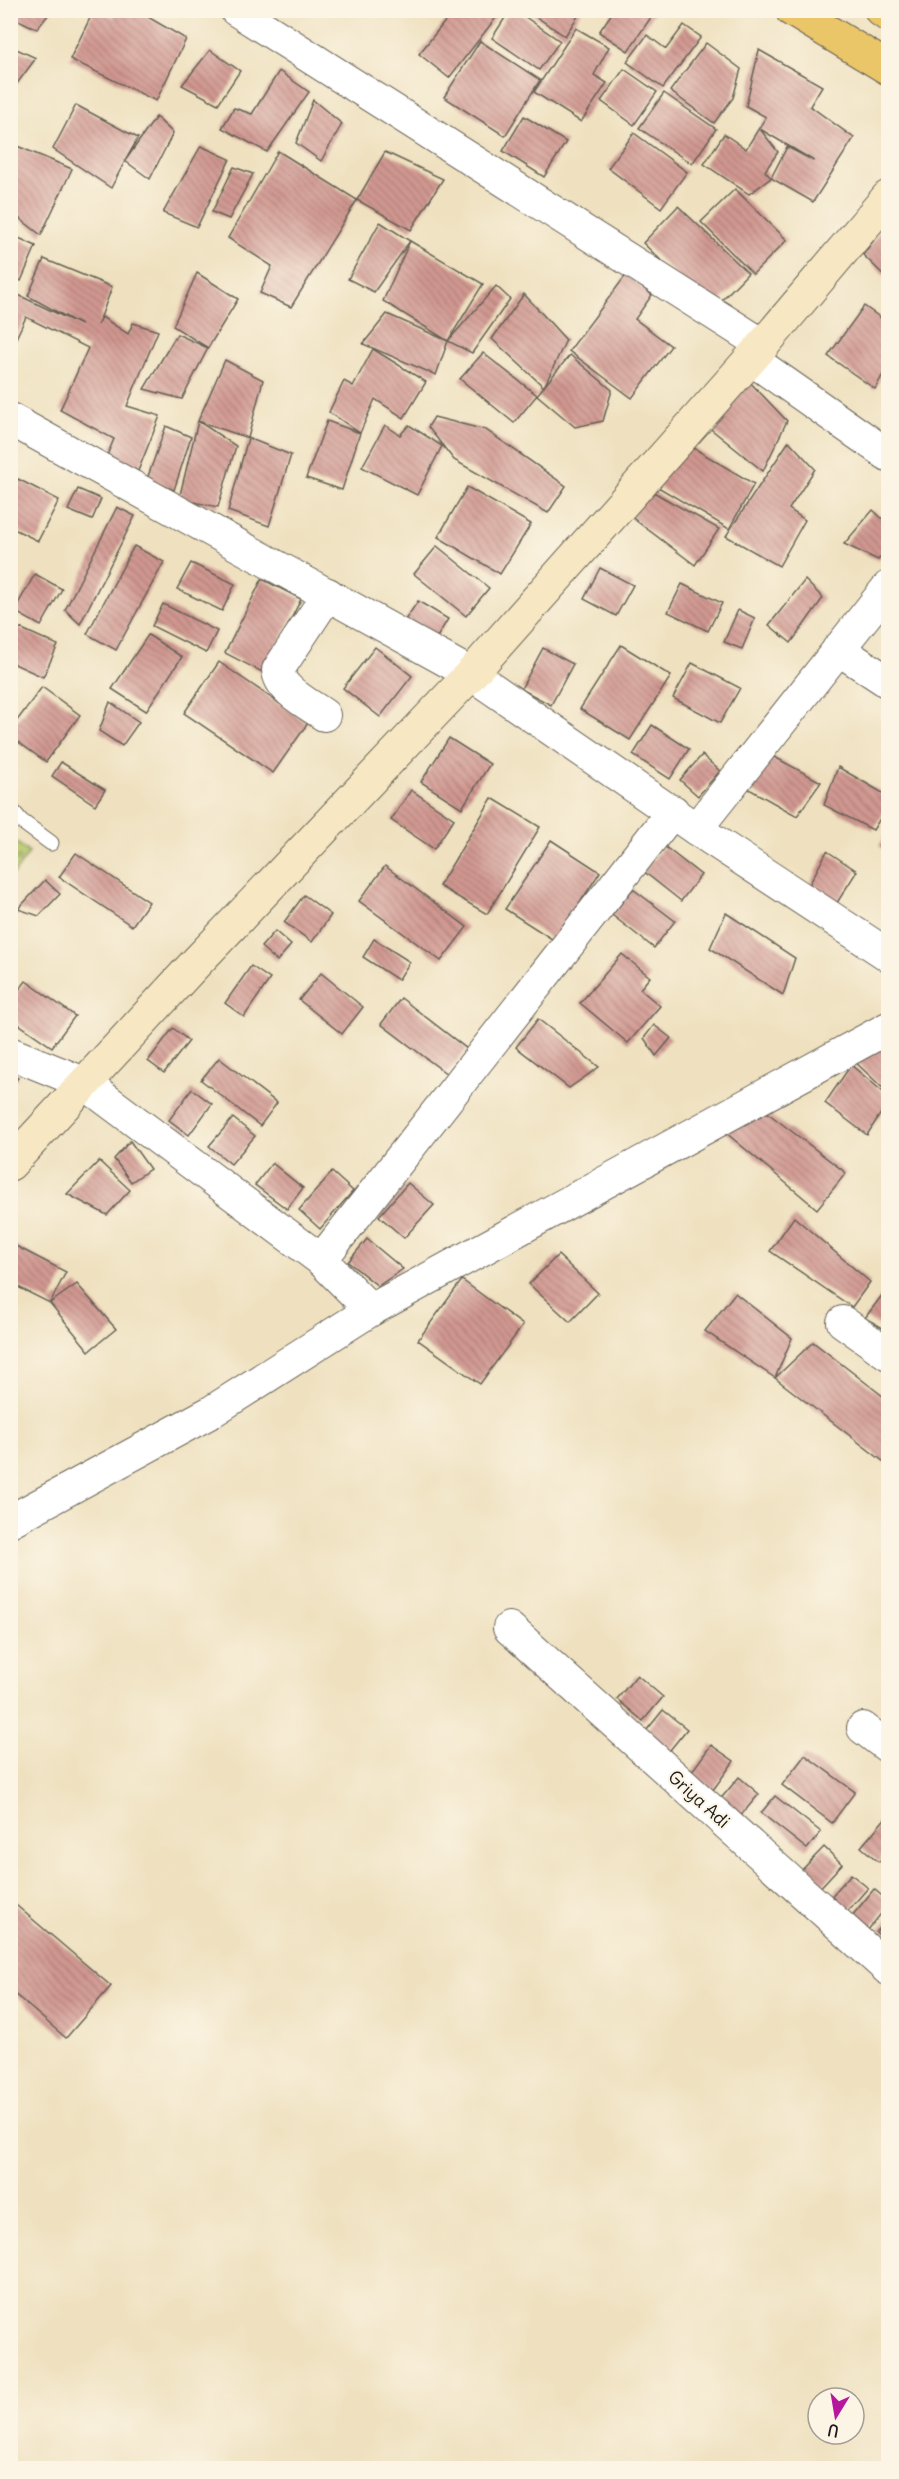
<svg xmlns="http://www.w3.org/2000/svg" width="899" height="2479" font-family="Delius,sans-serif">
	<defs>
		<pattern id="cemetery-stones" width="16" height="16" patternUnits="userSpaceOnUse" patternTransform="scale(1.5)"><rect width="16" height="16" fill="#b6c86c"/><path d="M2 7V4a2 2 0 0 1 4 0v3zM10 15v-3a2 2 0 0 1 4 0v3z" fill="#9cab5d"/></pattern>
		<pattern id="building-back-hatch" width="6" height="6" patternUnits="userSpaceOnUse" patternTransform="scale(1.5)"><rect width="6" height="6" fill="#d19891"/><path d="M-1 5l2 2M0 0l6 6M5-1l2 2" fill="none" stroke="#a97b76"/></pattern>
	</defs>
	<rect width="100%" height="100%" fill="#fcf5e5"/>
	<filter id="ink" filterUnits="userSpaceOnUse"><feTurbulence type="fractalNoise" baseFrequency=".0167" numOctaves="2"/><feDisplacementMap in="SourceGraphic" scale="12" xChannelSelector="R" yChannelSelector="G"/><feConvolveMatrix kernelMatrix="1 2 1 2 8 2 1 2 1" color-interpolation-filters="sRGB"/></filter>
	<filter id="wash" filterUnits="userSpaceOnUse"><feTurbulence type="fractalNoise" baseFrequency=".008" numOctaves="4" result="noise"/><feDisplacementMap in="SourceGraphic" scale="24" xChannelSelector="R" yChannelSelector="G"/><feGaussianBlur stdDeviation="1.35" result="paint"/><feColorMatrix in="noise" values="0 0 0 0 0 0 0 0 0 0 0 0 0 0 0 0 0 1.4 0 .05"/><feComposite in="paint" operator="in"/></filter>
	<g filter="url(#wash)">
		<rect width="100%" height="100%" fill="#efe1c0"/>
		<!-- cemetery -->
		<path fill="url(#cemetery-stones)" stroke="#697244" stroke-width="1.5" d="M 11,838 L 29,853 L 11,878 Z"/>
		<g id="blocks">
			<!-- building -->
			<g fill="url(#building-back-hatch)">
				<path d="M 10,10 L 52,10 L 37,29 L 10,16 Z"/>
				<path d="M 94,10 L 115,17 L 117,10 L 136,10 L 186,39 L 156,101 L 70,59 Z"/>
				<path d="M 454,10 L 502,10 L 449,78 L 419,54 Z"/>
				<path d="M 510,10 L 515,10 L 560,41 L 539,70 L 492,38 Z"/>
				<path d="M 526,10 L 582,10 L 565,36 Z"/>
				<path d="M 614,10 L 656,10 L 628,51 L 599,32 Z"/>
				<path d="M 684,25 L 701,37 L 663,88 L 627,62 L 647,35 L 666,49 Z"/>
				<path d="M 576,28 L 609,47 L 594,75 L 607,83 L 581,122 L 534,92 Z"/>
				<path d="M 480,41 L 540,80 L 505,136 L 444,97 Z"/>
				<path d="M 706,43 L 741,69 L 733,98 L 714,123 L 670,91 Z"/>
				<path d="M 10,46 L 36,58 L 10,93 Z"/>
				<path d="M 210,50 L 240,71 L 218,104 L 182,85 Z"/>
				<path d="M 759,50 L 822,86 L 810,106 L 854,138 L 813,202 L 771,178 L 787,147 L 814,161 L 760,129 L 778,152 L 765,171 L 771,178 L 749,194 L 704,164 L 724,134 L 746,149 L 766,117 L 746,106 Z"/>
				<path d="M 624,69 L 657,92 L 634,125 L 601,101 Z"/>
				<path d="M 279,71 L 309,92 L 267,152 L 222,128 L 234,108 L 252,114 Z"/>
				<path d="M 664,93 L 716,129 L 692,164 L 639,128 Z"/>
				<path d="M 313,100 L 342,124 L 321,161 L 296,143 Z"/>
				<path d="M 76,105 L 138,138 L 125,161 L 156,117 L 173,133 L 150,179 L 125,161 L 111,188 L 53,149 Z"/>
				<path d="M 524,116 L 566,142 L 544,177 L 503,151 Z"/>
				<path d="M 634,133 L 687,172 L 661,208 L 608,168 Z"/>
				<path d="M 10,143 L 72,169 L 41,235 L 10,211 Z"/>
				<path d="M 201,146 L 230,159 L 197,227 L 163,213 Z"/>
				<path d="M 278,151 L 357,200 L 291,307 L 260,293 L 272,266 L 228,238 Z"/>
				<path d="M 385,152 L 443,179 L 411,230 L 357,200 Z"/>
				<path d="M 234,167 L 253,174 L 229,219 L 212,212 Z"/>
				<path d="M 735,189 L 787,240 L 753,274 L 701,222 Z"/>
				<path d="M 678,206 L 748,273 L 712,310 L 643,243 Z"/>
				<path d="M 888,220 L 888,279 L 863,255 Z"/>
				<path d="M 380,222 L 410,241 L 374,292 L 348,279 Z"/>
				<path d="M 10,234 L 36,246 L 21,281 L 10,276 Z"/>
				<path d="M 410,241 L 483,284 L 448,341 L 383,301 Z"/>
				<path d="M 44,259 L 112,287 L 98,325 L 102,317 L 128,334 L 133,323 L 158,331 L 127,406 L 160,416 L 138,471 L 105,460 L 114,439 L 60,410 L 88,348 L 26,317 L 10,351 L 10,291 L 81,325 L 28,296 Z"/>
				<path d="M 197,273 L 238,299 L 208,348 L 173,326 Z"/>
				<path d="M 626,275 L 652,295 L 635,319 L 671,346 L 632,398 L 569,351 Z"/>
				<path d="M 496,286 L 510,299 L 472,353 L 448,341 Z"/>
				<path d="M 524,294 L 566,340 L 544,387 L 492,339 Z"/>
				<path d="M 864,306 L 888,323 L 888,365 L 875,389 L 828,356 Z"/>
				<path d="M 387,314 L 448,341 L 436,375 L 363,344 Z"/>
				<path d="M 177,334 L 208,348 L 182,399 L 144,389 Z"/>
				<path d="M 373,349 L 426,382 L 404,418 L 375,399 L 360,433 L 329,412 L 344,381 L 353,386 Z"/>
				<path d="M 483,353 L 537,395 L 570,355 L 612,390 L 603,421 L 575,427 L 537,395 L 514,423 L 460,379 Z"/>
				<path d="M 225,360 L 263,380 L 248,438 L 198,421 L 236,446 L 218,507 L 179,499 L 198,421 Z"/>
				<path d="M 746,378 L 787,421 L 763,471 L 707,426 Z"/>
				<path d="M 434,417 L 486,430 L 566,486 L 548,513 L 454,460 L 428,427 Z"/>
				<path d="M 327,421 L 360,433 L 342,490 L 306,478 Z"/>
				<path d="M 385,425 L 400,435 L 409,425 L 442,446 L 417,495 L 362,467 Z"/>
				<path d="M 166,426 L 191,437 L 174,490 L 147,479 Z"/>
				<path d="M 248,438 L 291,455 L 269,526 L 228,511 Z"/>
				<path d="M 682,441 L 754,484 L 729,529 L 658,487 Z"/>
				<path d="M 789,441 L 815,469 L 789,509 L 805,520 L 779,566 L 726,536 Z"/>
				<path d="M 18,479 L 59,500 L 38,541 L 10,527 L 10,493 Z"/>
				<path d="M 467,487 L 531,524 L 500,574 L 438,537 Z"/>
				<path d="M 78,489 L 101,499 L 92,520 L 68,510 Z"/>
				<path d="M 648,489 L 719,529 L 695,565 L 630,516 Z"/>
				<path d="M 117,507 L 135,516 L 80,624 L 65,610 Z"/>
				<path d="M 873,510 L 888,524 L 888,549 L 878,560 L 844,544 Z"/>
				<path d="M 134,546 L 164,562 L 116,650 L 87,634 Z"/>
				<path d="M 437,546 L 489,588 L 466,616 L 414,574 Z"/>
				<path d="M 191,563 L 235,584 L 222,611 L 177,589 Z"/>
				<path d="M 600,568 L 633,585 L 616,616 L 584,599 Z"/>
				<path d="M 35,574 L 62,589 L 41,626 L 14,611 Z"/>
				<path d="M 262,579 L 301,599 L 264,673 L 225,653 Z"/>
				<path d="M 805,580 L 823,598 L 791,643 L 769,625 Z"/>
				<path d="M 682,584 L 722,603 L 708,631 L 668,612 Z"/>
				<path d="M 418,601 L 448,619 L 436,639 L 405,620 Z"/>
				<path d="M 163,604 L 217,631 L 206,653 L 152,626 Z"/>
				<path d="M 738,610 L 755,618 L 742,649 L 724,642 Z"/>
				<path d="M 13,625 L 58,645 L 43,677 L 10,662 L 10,630 Z"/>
				<path d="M 148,635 L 182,657 L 146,711 L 112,689 Z"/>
				<path d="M 621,645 L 671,676 L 630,740 L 580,709 Z"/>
				<path d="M 375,647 L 412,676 L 380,717 L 343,688 Z"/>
				<path d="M 543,648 L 573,664 L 551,705 L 521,689 Z"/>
				<path d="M 219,662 L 308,723 L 273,773 L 184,713 Z"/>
				<path d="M 692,663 L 740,688 L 720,723 L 673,698 Z"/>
				<path d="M 42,687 L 80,715 L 46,762 L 10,736 L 10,730 Z"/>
				<path d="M 110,702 L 139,722 L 122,746 L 99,731 Z"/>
				<path d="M 652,725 L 689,749 L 670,779 L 633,755 Z"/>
				<path d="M 449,738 L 490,764 L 462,808 L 421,782 Z"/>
				<path d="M 767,753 L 821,782 L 797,816 L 749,789 Z"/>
				<path d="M 702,755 L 720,771 L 698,796 L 680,780 Z"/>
				<path d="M 61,762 L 105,790 L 95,805 L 52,776 Z"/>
				<path d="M 838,767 L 888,796 L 888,806 L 873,830 L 824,805 Z"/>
				<path d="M 411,790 L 454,819 L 434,849 L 391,820 Z"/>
				<path d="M 492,798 L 540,827 L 487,914 L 439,886 Z"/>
				<path d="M 888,831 L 888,852 L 879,846 Z"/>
				<path d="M 551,840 L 600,872 L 555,941 L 505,909 Z"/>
				<path d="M 664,846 L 701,875 L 681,901 L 643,871 Z"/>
				<path d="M 827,851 L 857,871 L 835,906 L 807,889 Z"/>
				<path d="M 76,853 L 149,902 L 132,926 L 59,877 Z"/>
				<path d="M 385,866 L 467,927 L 441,961 L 359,901 Z"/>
				<path d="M 45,880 L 60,894 L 39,916 L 18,909 Z"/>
				<path d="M 633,889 L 675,921 L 654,948 L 612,915 Z"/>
				<path d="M 304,895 L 331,915 L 312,942 L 284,922 Z"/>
				<path d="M 726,913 L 795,958 L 783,995 L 710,948 Z"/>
				<path d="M 275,931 L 291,945 L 277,961 L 261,947 Z"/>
				<path d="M 374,939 L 410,962 L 398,980 L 363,957 Z"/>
				<path d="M 622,954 L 650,977 L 640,989 L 660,1006 L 628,1043 L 580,1003 Z"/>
				<path d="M 251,966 L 270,979 L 244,1017 L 225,1003 Z"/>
				<path d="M 321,973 L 363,1007 L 342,1034 L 299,1000 Z"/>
				<path d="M 26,981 L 75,1016 L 52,1047 L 10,1018 L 10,1002 Z"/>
				<path d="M 401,998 L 467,1049 L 447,1074 L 381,1024 Z"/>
				<path d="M 538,1019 L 599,1067 L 569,1088 L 516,1047 Z"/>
				<path d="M 654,1025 L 671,1038 L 656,1056 L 644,1038 Z"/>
				<path d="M 173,1028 L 189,1041 L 164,1073 L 148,1061 Z"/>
				<path d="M 888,1038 L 888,1093 L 851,1058 Z"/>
				<path d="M 219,1058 L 277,1103 L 260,1126 L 201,1080 Z"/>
				<path d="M 851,1065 L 888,1096 L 888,1102 L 867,1135 L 825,1103 Z"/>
				<path d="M 10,1071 L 18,1078 L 10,1087 Z"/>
				<path d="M 192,1089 L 212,1104 L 189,1135 L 169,1120 Z"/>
				<path d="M 760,1107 L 846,1173 L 817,1209 L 719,1127 Z"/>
				<path d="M 233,1118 L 255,1136 L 231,1164 L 209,1146 Z"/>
				<path d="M 130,1141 L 150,1169 L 131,1182 L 114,1159 Z"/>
				<path d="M 99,1161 L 130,1190 L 107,1215 L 67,1194 Z"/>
				<path d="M 272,1163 L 303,1188 L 287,1209 L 255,1185 Z"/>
				<path d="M 332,1172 L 353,1191 L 320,1229 L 299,1210 Z"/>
				<path d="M 408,1183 L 434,1205 L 404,1238 L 379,1216 Z"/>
				<path d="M 794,1217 L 870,1282 L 852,1307 L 770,1251 Z"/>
				<path d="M 367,1239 L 403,1269 L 378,1286 L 348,1262 Z"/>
				<path d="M 10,1243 L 66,1272 L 50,1303 L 77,1284 L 116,1329 L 89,1351 L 50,1303 L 10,1283 Z"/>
				<path d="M 558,1255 L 598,1293 L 570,1322 L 529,1284 Z"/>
				<path d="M 462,1280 L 523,1325 L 480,1384 L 418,1340 Z"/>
				<path d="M 886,1290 L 888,1292 L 888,1331 L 865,1318 Z"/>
				<path d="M 735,1293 L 792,1338 L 775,1378 L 813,1342 L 888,1400 L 888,1465 L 775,1378 L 705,1331 Z"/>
				<path d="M 637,1675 L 663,1697 L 643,1721 L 617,1699 Z"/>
				<path d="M 663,1710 L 687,1729 L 666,1755 L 642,1736 Z"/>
				<path d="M 711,1745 L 734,1761 L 713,1790 L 690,1774 Z"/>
				<path d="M 805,1755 L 855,1792 L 832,1823 L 782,1785 Z"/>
				<path d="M 739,1777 L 759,1794 L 738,1819 L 718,1802 Z"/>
				<path d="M 775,1796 L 821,1832 L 807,1849 L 761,1813 Z"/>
				<path d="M 888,1815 L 888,1850 L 879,1862 L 861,1847 Z"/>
				<path d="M 824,1847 L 842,1864 L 817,1891 L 798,1874 Z"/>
				<path d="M 851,1874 L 868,1888 L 846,1913 L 829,1899 Z"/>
				<path d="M 874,1889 L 888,1901 L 888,1905 L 868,1930 L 852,1916 Z"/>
				<path d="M 10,1900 L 111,1986 L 66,2038 L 10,1990 Z"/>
				<path d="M 888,1919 L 888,1944 L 876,1932 Z"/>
			</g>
		</g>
	</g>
	<g filter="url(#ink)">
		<use href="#blocks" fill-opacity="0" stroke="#666155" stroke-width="1.5"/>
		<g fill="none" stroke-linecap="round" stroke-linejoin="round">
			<!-- lane casing -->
			<g stroke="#666155" stroke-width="17">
				<path id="lane" d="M 10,808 L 21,821 L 51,843"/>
			</g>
			<!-- street casing -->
			<g stroke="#666155" stroke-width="34">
				<g id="street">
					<path d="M 236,10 L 763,345"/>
					<path d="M 751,359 L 888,455"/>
					<path d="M 10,419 L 471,674 L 696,829 L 888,955"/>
					<path d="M 838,649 L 888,682"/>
					<path d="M 324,715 C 309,704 279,690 278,670 L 328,594"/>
					<path d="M 696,829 L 888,587"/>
					<path d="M 10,1053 L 84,1083 L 321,1260"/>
					<path d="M 371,1310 L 321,1260 L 673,811"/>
					<path d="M 843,1322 L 888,1354"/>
					<path d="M 10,1521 L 211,1412 L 371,1310 L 888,1028"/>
					<path d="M 509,1628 L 888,1969"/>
					<path d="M 863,1728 L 888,1747"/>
				</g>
			</g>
			<!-- secondary casing -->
			<g stroke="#666155" stroke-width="35">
				<path id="secondary" d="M 10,1164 L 194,965 L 471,674 L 763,345 L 888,197"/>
			</g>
			<!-- primary casing -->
			<g stroke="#666155" stroke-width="35">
				<g id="primary">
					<path d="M 792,10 L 888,68"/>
					<path d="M 881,10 L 888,15"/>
				</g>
			</g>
			<!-- lane -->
			<use href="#lane" stroke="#fff" stroke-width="15"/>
			<!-- street -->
			<use href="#street" stroke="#fff" stroke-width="32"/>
			<!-- secondary -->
			<use href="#secondary" stroke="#f7e8c3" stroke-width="33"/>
			<!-- primary -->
			<use href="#primary" stroke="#ebc669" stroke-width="33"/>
		</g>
	</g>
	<g text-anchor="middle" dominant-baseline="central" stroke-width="4.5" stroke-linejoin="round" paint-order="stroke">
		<!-- street labels -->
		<g font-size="18" fill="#1c1c1c" stroke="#fcf5e5">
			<text transform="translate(699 1799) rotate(42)">Griya Adi</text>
		</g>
	</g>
	<!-- margin -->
	<rect width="899" height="2479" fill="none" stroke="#fcf5e5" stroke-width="36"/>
	<!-- north arrow -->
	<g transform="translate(836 2416) rotate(191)"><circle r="28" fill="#fcf5e5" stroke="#a29e95" stroke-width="1.5"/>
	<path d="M0-4.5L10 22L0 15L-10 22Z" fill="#b5179e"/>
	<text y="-9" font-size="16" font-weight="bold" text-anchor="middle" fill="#1c1c1c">U</text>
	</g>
</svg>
